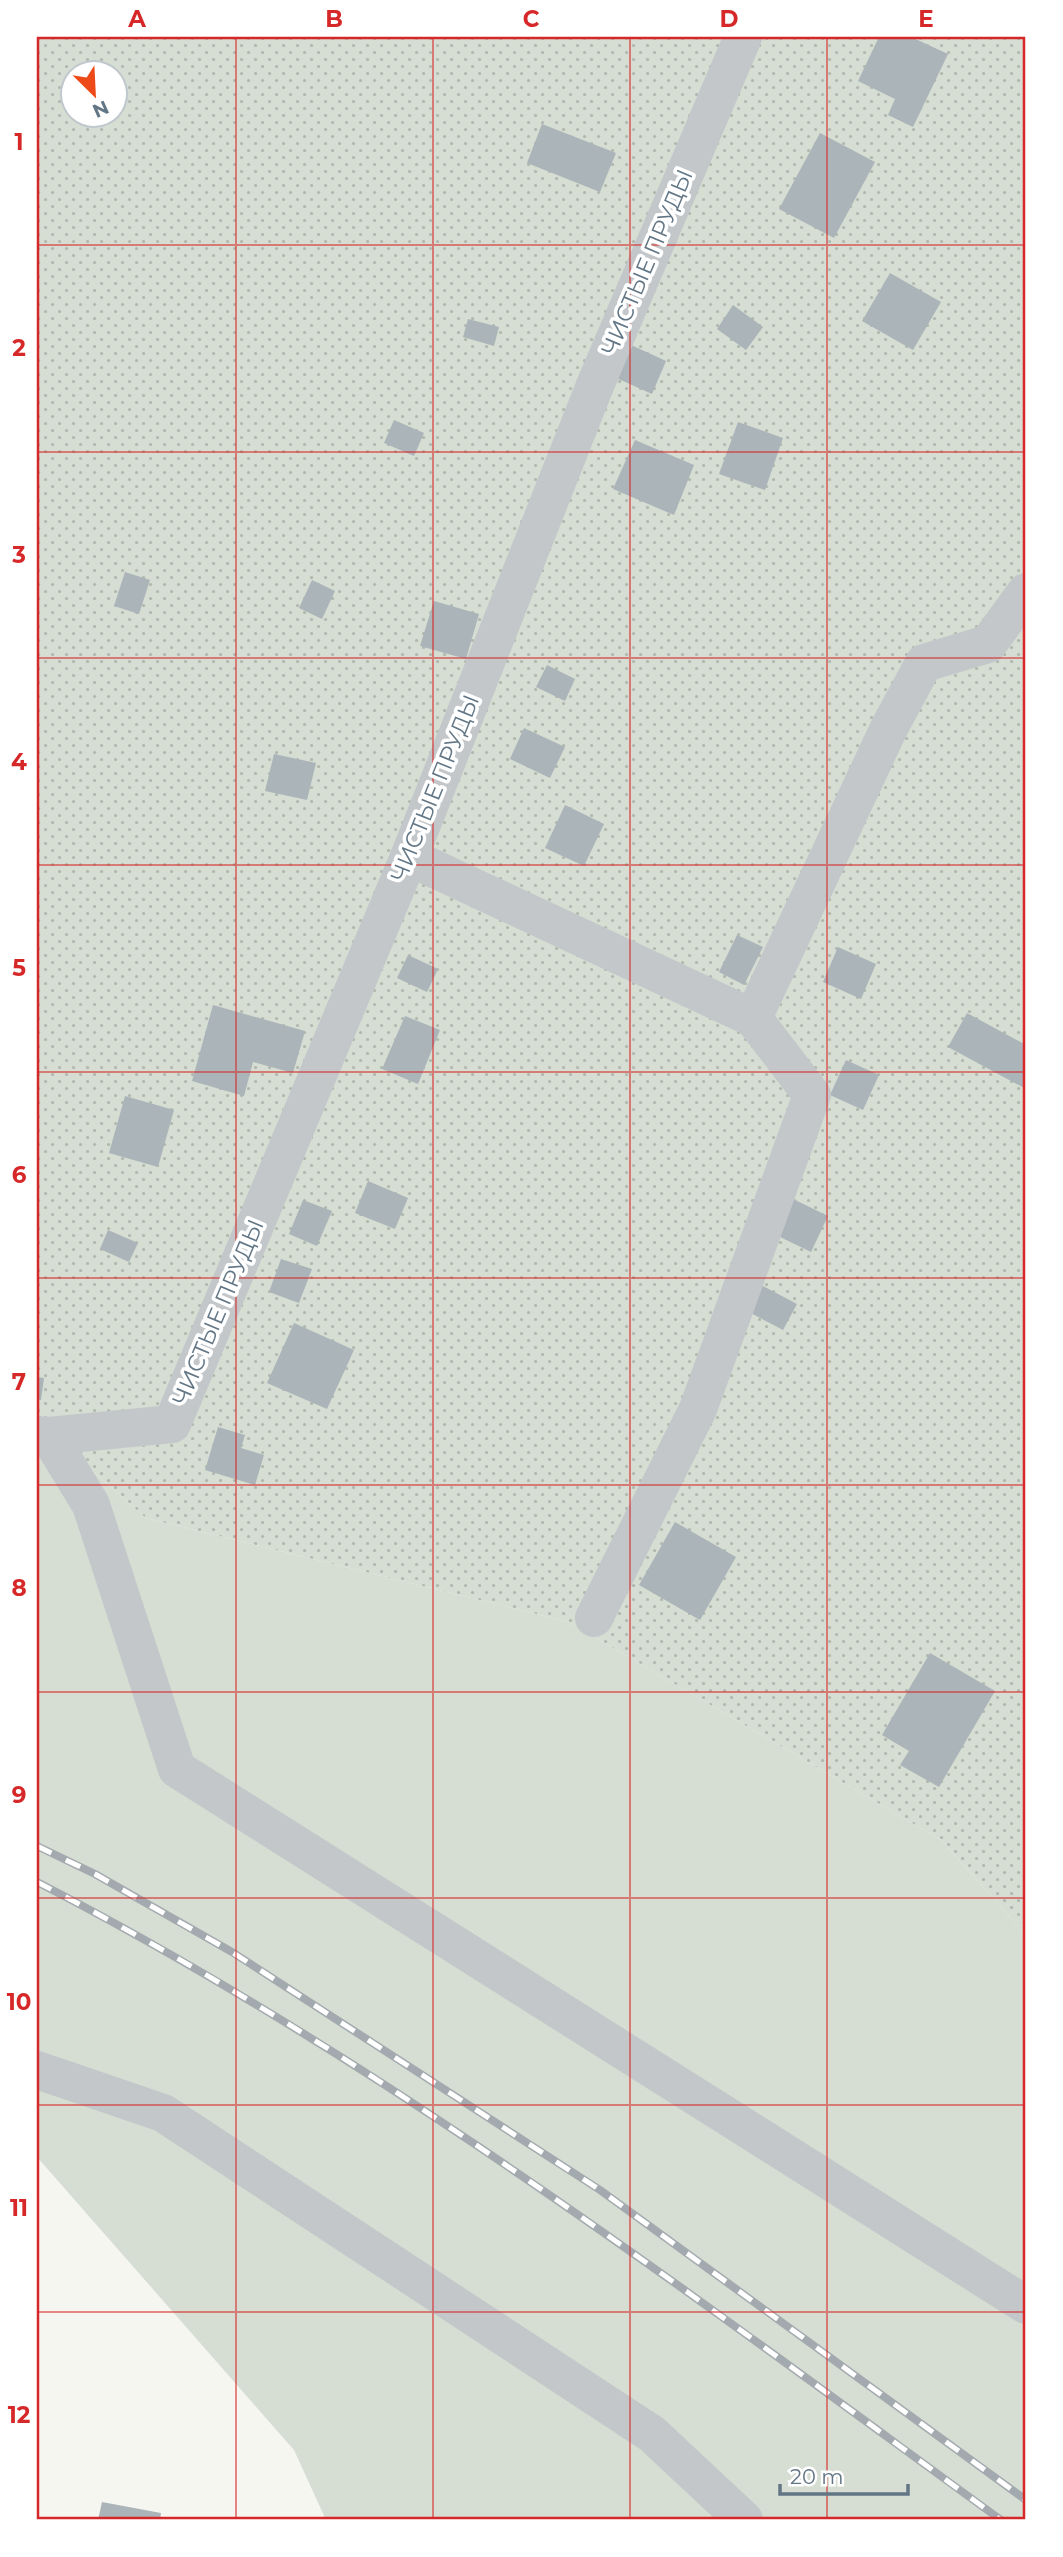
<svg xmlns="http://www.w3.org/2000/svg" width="1063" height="2557" font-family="Montserrat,sans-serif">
	<defs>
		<pattern id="park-dots" width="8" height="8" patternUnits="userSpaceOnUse" patternTransform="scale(1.75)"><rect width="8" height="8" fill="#d6ddd2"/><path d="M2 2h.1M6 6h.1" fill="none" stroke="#b1b8b0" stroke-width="1.8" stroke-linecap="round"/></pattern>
	</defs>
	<rect width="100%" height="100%" fill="#f6f6f1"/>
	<!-- grass -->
	<path fill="#d6ddd2" d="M 37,1422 L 146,1518 L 569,1622 L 941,1840 L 1026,1935 L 1026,2520 L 326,2520 L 294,2450 L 37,2157 Z"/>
	<!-- park -->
	<path fill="url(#park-dots)" fill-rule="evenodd" d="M 37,37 L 1026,37 L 1026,1935 L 941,1840 L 569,1622 L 146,1518 L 37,1422 ZM 74,74 L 116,74 L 116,116 L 74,116 Z"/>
	<!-- building -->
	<g fill="#abb4b9">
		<path d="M 879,37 L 911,37 L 948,54 L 913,127 L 888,115 L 895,99 L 858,81 Z"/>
		<path d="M 542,124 L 616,153 L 600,192 L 527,163 Z"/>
		<path d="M 820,133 L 875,162 L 834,238 L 779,209 Z"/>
		<path d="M 890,273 L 941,302 L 913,350 L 862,321 Z"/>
		<path d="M 733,305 L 763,327 L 746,350 L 717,329 Z"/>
		<path d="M 468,319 L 499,327 L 494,346 L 463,337 Z"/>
		<path d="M 629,344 L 666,361 L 652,394 L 614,377 Z"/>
		<path d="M 394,420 L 424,433 L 414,456 L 384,443 Z"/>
		<path d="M 738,422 L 783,438 L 765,490 L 719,474 Z"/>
		<path d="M 635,440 L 694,465 L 674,515 L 613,489 Z"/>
		<path d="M 125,572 L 150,580 L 139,614 L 114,606 Z"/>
		<path d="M 312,580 L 335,591 L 322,619 L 299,608 Z"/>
		<path d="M 434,601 L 479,614 L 466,659 L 420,646 Z"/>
		<path d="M 547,665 L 575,679 L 565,701 L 536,687 Z"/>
		<path d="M 524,728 L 565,747 L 550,778 L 510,759 Z"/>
		<path d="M 274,754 L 316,763 L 307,800 L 265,791 Z"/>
		<path d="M 565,805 L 604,824 L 584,866 L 545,848 Z"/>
		<path d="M 737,935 L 763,947 L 744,985 L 719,972 Z"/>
		<path d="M 838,947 L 876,964 L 861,999 L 823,982 Z"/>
		<path d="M 408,955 L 438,969 L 427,992 L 397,978 Z"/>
		<path d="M 213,1005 L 305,1031 L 293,1073 L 253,1062 L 244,1096 L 192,1081 Z"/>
		<path d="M 967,1013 L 1026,1045 L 1026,1089 L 948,1047 Z"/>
		<path d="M 405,1016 L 440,1030 L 418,1084 L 382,1069 Z"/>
		<path d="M 846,1060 L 879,1075 L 863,1110 L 830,1095 Z"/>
		<path d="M 125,1096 L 174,1110 L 158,1167 L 109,1153 Z"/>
		<path d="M 368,1181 L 408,1198 L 395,1229 L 355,1213 Z"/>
		<path d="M 791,1198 L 828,1216 L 811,1252 L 774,1234 Z"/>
		<path d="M 303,1200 L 332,1211 L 317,1246 L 289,1234 Z"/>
		<path d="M 108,1230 L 138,1243 L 129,1262 L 100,1249 Z"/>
		<path d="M 281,1259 L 312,1269 L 299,1303 L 269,1292 Z"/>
		<path d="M 761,1285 L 797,1304 L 783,1330 L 747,1311 Z"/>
		<path d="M 294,1323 L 354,1350 L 327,1409 L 267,1383 Z"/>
		<path d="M 37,1377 L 44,1378 L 41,1400 L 37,1399 Z"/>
		<path d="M 218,1427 L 245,1435 L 241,1448 L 264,1455 L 255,1485 L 205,1470 Z"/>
		<path d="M 675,1522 L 736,1557 L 700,1620 L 639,1585 Z"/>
		<path d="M 930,1653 L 995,1691 L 939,1787 L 900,1765 L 909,1751 L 882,1735 Z"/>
		<path d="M 102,2502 L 161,2513 L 160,2520 L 98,2520 Z"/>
	</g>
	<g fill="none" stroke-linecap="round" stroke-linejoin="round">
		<!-- minor -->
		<g stroke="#c3c7ca" stroke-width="38">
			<path d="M 409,857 L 753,1018"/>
			<path d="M 37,1435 L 49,1436 L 91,1505 L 177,1769 L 1026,2305"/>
			<path d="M 49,1436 L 172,1424 L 409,857 L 596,383 L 743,37"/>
			<path d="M 594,1618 L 698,1409 L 812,1095 L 753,1018 L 889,728 L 924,663 L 988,644 L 1026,592"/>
			<path d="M 37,2070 L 163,2113 L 652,2434 L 744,2520"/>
		</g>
		<!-- rail casing -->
		<g stroke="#a3aaaf" stroke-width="8">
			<g id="rail">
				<path d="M 37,1846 L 95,1874 L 232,1952 L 600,2190 L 1026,2500"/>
				<path d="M 37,1882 C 381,2059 689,2293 1001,2520"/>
			</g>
		</g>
		<!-- rail -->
		<use href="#rail" stroke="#fff" stroke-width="5" stroke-dasharray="16" stroke-linecap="butt"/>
	</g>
	<!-- grid -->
	<path fill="none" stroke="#d62828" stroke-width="2" stroke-opacity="0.55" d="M 236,37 L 236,2520M 433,37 L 433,2520M 630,37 L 630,2520M 827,37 L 827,2520M 37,245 L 1026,245M 37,452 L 1026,452M 37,658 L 1026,658M 37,865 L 1026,865M 37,1072 L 1026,1072M 37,1278 L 1026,1278M 37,1485 L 1026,1485M 37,1692 L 1026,1692M 37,1898 L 1026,1898M 37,2105 L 1026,2105M 37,2312 L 1026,2312"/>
	<g text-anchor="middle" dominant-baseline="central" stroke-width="7" stroke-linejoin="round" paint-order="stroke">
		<!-- street labels -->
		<g font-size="23" fill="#627685" stroke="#fff">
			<text transform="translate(647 262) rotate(-67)">ЧИСТЫЕ ПРУДЫ</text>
			<text transform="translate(435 788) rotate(-68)">ЧИСТЫЕ ПРУДЫ</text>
			<text transform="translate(218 1312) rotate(-67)">ЧИСТЫЕ ПРУДЫ</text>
		</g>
	</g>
	<!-- border -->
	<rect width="1063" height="2557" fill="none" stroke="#ffffff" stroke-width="77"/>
	<!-- north arrow -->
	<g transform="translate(94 94) rotate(156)"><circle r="33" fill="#ffffff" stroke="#c0c8ce" stroke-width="2"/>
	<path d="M0-5L12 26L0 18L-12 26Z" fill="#ee4a19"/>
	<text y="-10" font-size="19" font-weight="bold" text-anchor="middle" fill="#627685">N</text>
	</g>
	<!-- scale -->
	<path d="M780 2484v10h128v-10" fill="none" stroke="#627685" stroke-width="3.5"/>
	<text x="790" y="2484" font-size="21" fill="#627685" stroke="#ffffff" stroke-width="5" paint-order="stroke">20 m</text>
	<rect x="38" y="38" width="986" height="2480" fill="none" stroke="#d62828" stroke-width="2.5"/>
	<g font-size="23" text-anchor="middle" font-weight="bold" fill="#d62828">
		<text x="137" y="27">A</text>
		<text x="334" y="27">B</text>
		<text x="531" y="27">C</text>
		<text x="729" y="27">D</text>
		<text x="926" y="27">E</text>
		<text x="19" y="150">1</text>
		<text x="19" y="356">2</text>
		<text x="19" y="563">3</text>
		<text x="19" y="770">4</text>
		<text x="19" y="976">5</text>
		<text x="19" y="1183">6</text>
		<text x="19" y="1390">7</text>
		<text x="19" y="1596">8</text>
		<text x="19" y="1803">9</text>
		<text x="19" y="2010">10</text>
		<text x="19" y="2216">11</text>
		<text x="19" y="2423">12</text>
	</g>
</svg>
